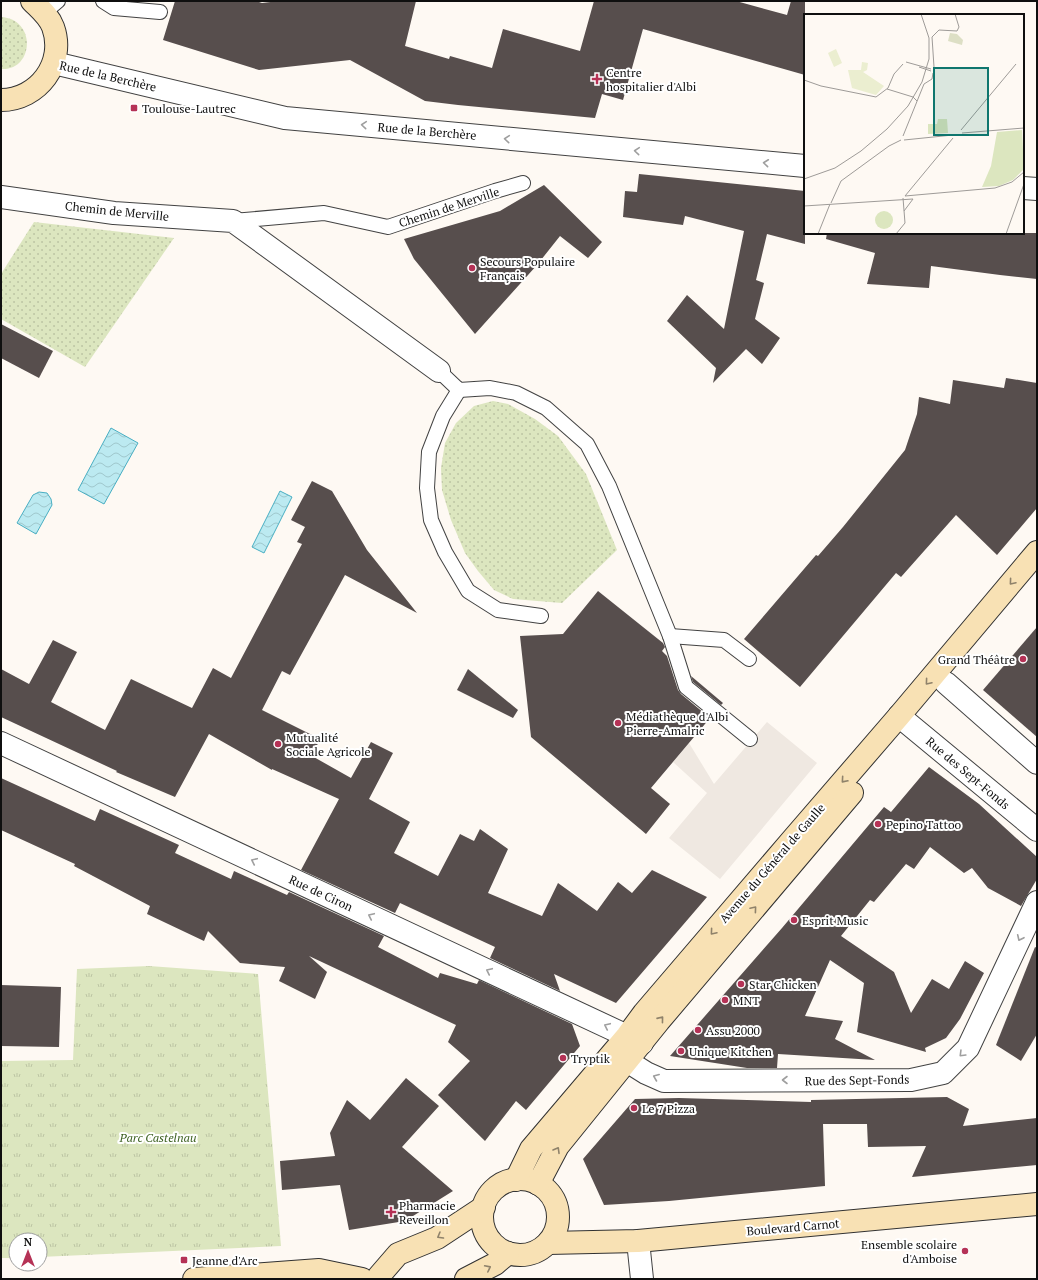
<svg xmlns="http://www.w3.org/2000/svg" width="1038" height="1280" font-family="'PT Serif',serif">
	<defs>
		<pattern id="grass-dots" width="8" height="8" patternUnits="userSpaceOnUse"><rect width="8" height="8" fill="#dce6bf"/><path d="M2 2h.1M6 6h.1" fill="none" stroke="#bcc4a3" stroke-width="1.8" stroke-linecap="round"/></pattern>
		<pattern id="park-tufts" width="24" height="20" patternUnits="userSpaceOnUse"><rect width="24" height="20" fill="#dce6bf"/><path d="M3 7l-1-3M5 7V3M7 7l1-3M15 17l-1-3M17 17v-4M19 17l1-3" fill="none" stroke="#bcc4a3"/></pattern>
		<pattern id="water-waves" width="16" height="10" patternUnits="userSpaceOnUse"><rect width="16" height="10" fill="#bceaf1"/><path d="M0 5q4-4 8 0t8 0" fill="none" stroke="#a0c8cd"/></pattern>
	</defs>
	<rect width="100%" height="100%" fill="#fef9f3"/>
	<!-- grass -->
	<g fill="url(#grass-dots)">
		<path d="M 1,17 C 37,19 34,71 1,69 Z"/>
		<path d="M 34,222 L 174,238 L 85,367 L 1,319 L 1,274 Z"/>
		<path d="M 493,401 L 508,404 L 535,419 L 558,436 L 586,474 L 617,550 L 562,603 L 513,599 L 494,590 L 478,571 L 465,553 L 451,520 L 442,490 L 441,468 L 445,443 L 456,423 L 474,406 Z"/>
	</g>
	<!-- park -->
	<path fill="url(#park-tufts)" d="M 149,966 L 258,974 L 281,1246 L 40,1257 L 40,1240 L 16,1240 L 16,1258 L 1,1258 L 1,1061 L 73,1060 L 77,969 Z"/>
	<!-- plaza -->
	<path fill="#efe8e1" d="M 767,722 L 817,763 L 720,879 L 669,838 L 707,793 L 673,762 L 689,743 L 714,784 Z"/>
	<!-- water -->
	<g fill="url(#water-waves)" stroke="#48aec2">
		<path d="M 111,428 L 138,443 L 104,504 L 78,490 Z"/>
		<path d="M 280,491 L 292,497 L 264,553 L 252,547 Z"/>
		<path d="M 39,492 L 47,493 L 51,499 L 52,505 L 36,534 L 17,523 L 33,495 Z"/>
	</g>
	<!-- building -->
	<g fill="#574e4d">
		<path d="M 175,1 L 256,1 L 262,3 L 279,1 L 416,1 L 405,46 L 449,59 L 450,56 L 492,68 L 503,29 L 580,51 L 594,1 L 736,1 L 787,15 L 791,1 L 805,1 L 805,75 L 643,29 L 623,100 L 602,94 L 595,118 L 458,105 L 425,101 L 350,60 L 259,70 L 163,40 Z"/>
		<path d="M 639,174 L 805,191 L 805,244 L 767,234 L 756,280 L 764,283 L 755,319 L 780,338 L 762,364 L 746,349 L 713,383 L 716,368 L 667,321 L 687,295 L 724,329 L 744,231 L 685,216 L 683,225 L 623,217 L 625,191 L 637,192 Z"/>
		<path d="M 544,185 L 602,242 L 588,258 L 560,236 L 537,265 L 475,334 L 414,259 L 404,239 L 500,211 Z"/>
		<path d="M 827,233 L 1037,233 L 1037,279 L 1000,275 L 931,266 L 929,288 L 867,284 L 875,253 L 826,239 Z"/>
		<path d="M 1,324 L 53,351 L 39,378 L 1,358 Z"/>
		<path d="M 1006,378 L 1037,383 L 1037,508 L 997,555 L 956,515 L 901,577 L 896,573 L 800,687 L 744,639 L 816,555 L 818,556 L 843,527 L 905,450 L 917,414 L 919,397 L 950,404 L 953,380 L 1004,388 Z"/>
		<path d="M 312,481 L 332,491 L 367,550 L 417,613 L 345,575 L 290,675 L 282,671 L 262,710 L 320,739 L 312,756 L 351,778 L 371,742 L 393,753 L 369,799 L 410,822 L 394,853 L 438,876 L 460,834 L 474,841 L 480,829 L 508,849 L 488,893 L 542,916 L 558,883 L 597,911 L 618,882 L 632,893 L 652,870 L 707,897 L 616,1003 L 554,974 L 560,991 L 490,958 L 495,947 L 400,903 L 395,913 L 301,870 L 339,799 L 272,769 L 272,770 L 209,734 L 175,797 L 116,772 L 117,771 L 1,717 L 1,669 L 29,684 L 53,640 L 77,652 L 51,702 L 105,730 L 131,679 L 192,708 L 213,668 L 231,678 L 302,544 L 297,542 L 305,527 L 291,520 Z"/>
		<path d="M 598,591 L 663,643 L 665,647 L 662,651 L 667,656 L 678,690 L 681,694 L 710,718 L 651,788 L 670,804 L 646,834 L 531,737 L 520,636 L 563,634 Z"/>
		<path d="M 1037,627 L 1037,737 L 983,690 Z"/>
		<path d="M 468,669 L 518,710 L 513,718 L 457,690 Z"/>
		<path d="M 691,676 L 723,703 L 721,705 L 693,682 Z"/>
		<path d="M 929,767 L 979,804 L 1037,857 L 1037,879 L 1021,906 L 988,888 L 972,868 L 964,873 L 930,847 L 914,869 L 906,864 L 874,902 L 870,900 L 841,936 L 894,972 L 911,1013 L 932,979 L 949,989 L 965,961 L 984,973 L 960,1019 L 946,1038 L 925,1048 L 926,1052 L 857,1032 L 864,983 L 830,960 L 805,1016 L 843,1021 L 835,1039 L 875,1060 L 778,1054 L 777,1068 L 747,1068 L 670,1056 L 782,928 L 884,807 L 891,812 Z"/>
		<path d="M 1,778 L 95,821 L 100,809 L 179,845 L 175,853 L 231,879 L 234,871 L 287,895 L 289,892 L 384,936 L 378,947 L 438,978 L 440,973 L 477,984 L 479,980 L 572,1024 L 580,1046 L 526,1110 L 516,1101 L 485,1141 L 438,1095 L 470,1061 L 448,1042 L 456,1025 L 309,956 L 327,972 L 315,999 L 279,981 L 285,967 L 240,963 L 208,931 L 204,941 L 147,914 L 150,906 L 74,866 L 75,864 L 1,830 Z"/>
		<path d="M 1035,947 L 1037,948 L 1037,1034 L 1021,1061 L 996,1045 Z"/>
		<path d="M 1,985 L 61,987 L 59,1047 L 1,1046 Z"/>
		<path d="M 406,1078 L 439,1106 L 402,1147 L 453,1191 L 405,1221 L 349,1230 L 340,1185 L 282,1190 L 280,1161 L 335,1156 L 330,1133 L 347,1100 L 370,1120 Z"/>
		<path d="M 947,1097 L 969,1109 L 963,1126 L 1037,1118 L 1037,1165 L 912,1177 L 926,1146 L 868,1147 L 867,1124 L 823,1124 L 825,1186 L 669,1201 L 604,1205 L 583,1159 L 635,1099 L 679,1098 L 811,1102 L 811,1100 Z"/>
	</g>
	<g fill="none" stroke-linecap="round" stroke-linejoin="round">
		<!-- lane casing -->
		<g stroke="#424242" stroke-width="16">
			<g id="lane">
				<path d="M 103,1 L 114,8 L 160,12"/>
				<path d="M 45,12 L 58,1"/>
				<path d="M 233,221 L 324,213 L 388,227 L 495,191 L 523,183"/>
				<path d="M 439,371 L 459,390 L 490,388 L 516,393 L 546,408 L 587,444 L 609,486 L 670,636 L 686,687 L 750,739"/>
				<path d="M 459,390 L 443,416 L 429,452 L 427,488 L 431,520 L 445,552 L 468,591 L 498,610 L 541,616"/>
				<path d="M 670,636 L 724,640 L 749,659"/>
			</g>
		</g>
		<!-- street casing -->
		<g stroke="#424242" stroke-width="24">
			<g id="street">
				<path d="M 54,63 L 285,118 L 805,166"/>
				<path d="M 1023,188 L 1037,189"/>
				<path d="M 1,197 L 114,213 L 233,221 L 439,371"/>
				<path d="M 946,683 L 1037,763"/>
				<path d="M 899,716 L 1037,830"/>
				<path d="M 1,743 L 642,1043"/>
				<path d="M 627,1061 L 646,1073 L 664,1081 L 911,1080 L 943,1073 L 968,1048 L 1037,902"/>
				<path d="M 638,1241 L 642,1279"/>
			</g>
		</g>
		<!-- secondary casing -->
		<g stroke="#313131" stroke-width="24">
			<g id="secondary">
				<path d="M 1,100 C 38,100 66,63 53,27 C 49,16 40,9 32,1"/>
				<circle cx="520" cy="1217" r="38"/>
				<path d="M 516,1180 L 531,1149 L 627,1036 L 644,1013 L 792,840 L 899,716 L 1037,552"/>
				<path d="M 538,1184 L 558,1146 L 659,1021 L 852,793"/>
				<path d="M 548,1243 L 638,1241 L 1037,1204"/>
				<path d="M 379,1276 L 398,1254 L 437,1238 L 484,1207"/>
				<path d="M 194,1279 L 319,1270 L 362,1279"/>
				<path d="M 466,1279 L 495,1264 L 508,1253"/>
			</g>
		</g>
		<!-- lane -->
		<use href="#lane" stroke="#fff" stroke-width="14"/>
		<!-- street -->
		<use href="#street" stroke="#fff" stroke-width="22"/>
		<!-- secondary -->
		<use href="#secondary" stroke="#f8e1b4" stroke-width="22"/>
	</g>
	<!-- one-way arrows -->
	<defs><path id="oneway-chevron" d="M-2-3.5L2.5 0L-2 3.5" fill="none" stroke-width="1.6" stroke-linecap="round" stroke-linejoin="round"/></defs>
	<g stroke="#9f9f9f">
		<use href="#oneway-chevron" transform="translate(364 125) rotate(-175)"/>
		<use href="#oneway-chevron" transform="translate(507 139) rotate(-175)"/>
		<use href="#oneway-chevron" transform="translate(637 151) rotate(-175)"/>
		<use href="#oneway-chevron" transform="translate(766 163) rotate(-174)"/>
		<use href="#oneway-chevron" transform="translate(254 861) rotate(-155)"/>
		<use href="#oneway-chevron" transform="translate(371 916) rotate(-155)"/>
		<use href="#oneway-chevron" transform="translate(1020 938) rotate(115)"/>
		<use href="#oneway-chevron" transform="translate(489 971) rotate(-155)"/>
		<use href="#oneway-chevron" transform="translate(607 1026) rotate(-155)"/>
		<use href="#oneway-chevron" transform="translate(962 1054) rotate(135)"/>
		<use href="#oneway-chevron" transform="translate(656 1077) rotate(-158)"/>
		<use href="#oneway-chevron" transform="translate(785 1080) rotate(180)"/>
	</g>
	<g stroke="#8f826a">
		<use href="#oneway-chevron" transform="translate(1012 582) rotate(130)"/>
		<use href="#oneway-chevron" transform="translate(928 682) rotate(130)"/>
		<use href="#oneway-chevron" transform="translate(844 780) rotate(131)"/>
		<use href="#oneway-chevron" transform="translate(754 909) rotate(-50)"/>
		<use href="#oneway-chevron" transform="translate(713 932) rotate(130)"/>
		<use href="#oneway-chevron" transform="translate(661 1019) rotate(-51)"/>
		<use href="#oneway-chevron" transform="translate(557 1150) rotate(-60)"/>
		<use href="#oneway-chevron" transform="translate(440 1236) rotate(150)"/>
		<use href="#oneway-chevron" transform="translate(488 1268) rotate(-27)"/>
	</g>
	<!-- markers -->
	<g fill="#b53256" stroke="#fff" stroke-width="1.5">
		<path d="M595 73h4v4h4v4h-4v4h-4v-4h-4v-4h4z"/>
		<rect x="130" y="104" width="8" height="8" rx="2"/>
		<circle cx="472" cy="268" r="4"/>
		<circle cx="1023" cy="659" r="4"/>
		<circle cx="618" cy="723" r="4"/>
		<circle cx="278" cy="744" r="4"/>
		<circle cx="878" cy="824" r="4"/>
		<circle cx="794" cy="920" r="4"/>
		<circle cx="741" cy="984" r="4"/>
		<circle cx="725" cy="1000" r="4"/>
		<circle cx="698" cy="1030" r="4"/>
		<circle cx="681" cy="1051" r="4"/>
		<circle cx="563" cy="1058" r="4"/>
		<circle cx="634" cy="1108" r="4"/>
		<path d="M389 1206h4v4h4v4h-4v4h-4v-4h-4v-4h4z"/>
		<circle cx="965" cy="1251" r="4"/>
		<rect x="180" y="1256" width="8" height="8" rx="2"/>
	</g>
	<g text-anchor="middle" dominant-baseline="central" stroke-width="4" stroke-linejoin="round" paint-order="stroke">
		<!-- poi labels -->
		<g font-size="12" fill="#0f0f0f" stroke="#fff" text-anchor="start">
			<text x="606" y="72">Centre<tspan x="606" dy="14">hospitalier d'Albi</tspan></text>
			<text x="142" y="108">Toulouse-Lautrec</text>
			<text x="480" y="261">Secours Populaire<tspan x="480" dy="14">Français</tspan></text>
			<text x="1015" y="659" text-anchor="end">Grand Théâtre</text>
			<text x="626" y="716">Médiathèque d'Albi<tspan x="626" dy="14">Pierre-Amalric</tspan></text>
			<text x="286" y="737">Mutualité<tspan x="286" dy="14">Sociale Agricole</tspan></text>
			<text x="886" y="824">Pepino Tattoo</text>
			<text x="802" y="920">Esprit Music</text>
			<text x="749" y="984">Star Chicken</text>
			<text x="733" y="1000">MNT</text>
			<text x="706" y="1030">Assu 2000</text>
			<text x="689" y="1051">Unique Kitchen</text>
			<text x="571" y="1058">Tryptik</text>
			<text x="642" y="1108">Le 7 Pizza</text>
			<text x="399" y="1205">Pharmacie<tspan x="399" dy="14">Reveillon</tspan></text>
			<text x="957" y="1244" text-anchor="end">Ensemble scolaire<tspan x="957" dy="14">d'Amboise</tspan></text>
			<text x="192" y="1260">Jeanne d'Arc</text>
		</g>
		<!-- street labels -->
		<g font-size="12" fill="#0f0f0f" stroke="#fff">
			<text transform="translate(108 76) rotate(13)">Rue de la Berchère</text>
			<text transform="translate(427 131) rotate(5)">Rue de la Berchère</text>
			<text transform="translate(449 207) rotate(-18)">Chemin de Merville</text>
			<text transform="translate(117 211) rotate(6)">Chemin de Merville</text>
			<text transform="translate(968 773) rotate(40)">Rue des Sept-Fonds</text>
			<text transform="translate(772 863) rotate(-49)">Avenue du Général de Gaulle</text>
			<text transform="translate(321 893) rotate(25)">Rue de Ciron</text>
			<text transform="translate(857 1080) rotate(-1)">Rue des Sept-Fonds</text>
			<text transform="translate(793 1227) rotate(-5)">Boulevard Carnot</text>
		</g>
		<!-- park labels -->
		<g font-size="12" font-style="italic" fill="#3f6324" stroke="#fff">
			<text x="158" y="1137">Parc Castelnau</text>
		</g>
	</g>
	<!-- overview -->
	<g transform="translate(804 14)">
		<rect width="220" height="220" fill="#fef9f3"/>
		<path d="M71 206a9 9 0 1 1 18 0a9 9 0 1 1-18 0Z" fill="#dce6bf"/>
		<path d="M 146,19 L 153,20 L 159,26 L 158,31 L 144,27 Z" fill="#dddfc5"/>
		<path d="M 134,105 L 143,105 L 144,119 L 124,120 L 124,110 L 133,110 ZM 218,116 L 220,155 L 209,166 L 195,172 L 178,173 L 187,152 L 193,118 Z" fill="#dce6bf"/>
		<path d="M 32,35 L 38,49 L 30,53 L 24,39 ZM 58,48 L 64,49 L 63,56 L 59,58 L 80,72 L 72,81 L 48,74 L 44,56 L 57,56 Z" fill="#ebeed0"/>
		<path fill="none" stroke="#9e9b98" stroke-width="1" d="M 102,48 L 127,55M 115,53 L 127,57M 130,53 L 128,23 L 135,16 L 153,17 L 155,13 L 151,0M 0,66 L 17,72 L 72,83 L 84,74 L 90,60 L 99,50M 83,75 L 109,83 L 113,87M 157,116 L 212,50M 158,119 L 220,114M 99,122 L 120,70 L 128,65 L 129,59M 100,126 L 149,121M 0,165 L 31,154 L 57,137 L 83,115 L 104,92 L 118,68 L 125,45 L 125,24 L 117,0M 101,182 L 191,174 L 208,168 L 220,158M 101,182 L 149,124M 27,189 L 37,167 L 85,132 L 97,126M 0,192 L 109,185M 100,197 L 109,185M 14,220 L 26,190M 92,220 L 101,209 L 99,184M 202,220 L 220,170"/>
		<path fill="#0f766e" fill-opacity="0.15" stroke="#0f766e" stroke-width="2" d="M 130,54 L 184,54 L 184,121 L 130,121 Z"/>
		<rect width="220" height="220" fill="none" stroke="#0f0f0f" stroke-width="2"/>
	</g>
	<!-- border -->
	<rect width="1038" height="1280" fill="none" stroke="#0f0f0f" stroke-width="4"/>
	<!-- north arrow -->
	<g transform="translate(28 1252)"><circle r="19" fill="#ffffff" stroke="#9f9f9f"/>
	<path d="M0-3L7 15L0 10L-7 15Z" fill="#b53256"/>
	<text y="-6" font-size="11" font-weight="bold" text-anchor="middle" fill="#0f0f0f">N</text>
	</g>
</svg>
